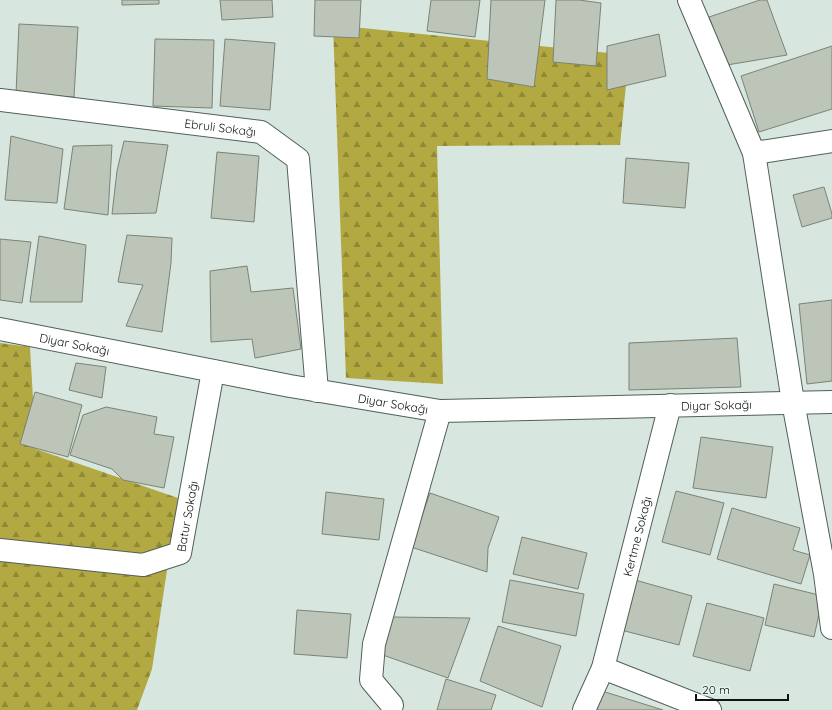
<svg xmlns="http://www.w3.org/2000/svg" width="832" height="710" font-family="Quicksand,sans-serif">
	<defs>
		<pattern id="forest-firs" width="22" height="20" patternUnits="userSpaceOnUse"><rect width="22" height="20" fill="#b2a942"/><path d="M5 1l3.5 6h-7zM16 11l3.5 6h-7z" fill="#8f8836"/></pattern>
	</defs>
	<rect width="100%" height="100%" fill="#d7e7e0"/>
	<!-- forest -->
	<g fill="url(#forest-firs)">
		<path d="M 333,25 L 629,55 L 620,145 L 437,146 L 443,384 L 346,378 Z"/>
		<path d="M 0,343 L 30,347 L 36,449 L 178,498 L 152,669 L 137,710 L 0,710 Z"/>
	</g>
	<!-- building -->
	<g fill="#bcc5b8" stroke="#7b8377">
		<path d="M 122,0 L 159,0 L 159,4 L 122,5 Z"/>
		<path d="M 220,0 L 272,0 L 273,17 L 222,20 Z"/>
		<path d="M 315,0 L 361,0 L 359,38 L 314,36 Z"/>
		<path d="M 431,0 L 480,0 L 475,37 L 427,31 Z"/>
		<path d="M 491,0 L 545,0 L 534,87 L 487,79 Z"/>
		<path d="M 556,0 L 579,0 L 601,3 L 596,66 L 553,62 Z"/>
		<path d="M 760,0 L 767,0 L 787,55 L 727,65 L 709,17 Z"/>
		<path d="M 19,24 L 78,27 L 74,97 L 16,94 Z"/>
		<path d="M 659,34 L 666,76 L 607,90 L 607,46 Z"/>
		<path d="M 155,39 L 214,40 L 212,108 L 153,106 Z"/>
		<path d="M 225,39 L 275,43 L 270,110 L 220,106 Z"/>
		<path d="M 832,46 L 832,109 L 759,132 L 741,76 Z"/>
		<path d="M 11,136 L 63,149 L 57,203 L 5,200 Z"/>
		<path d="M 124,141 L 168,145 L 156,213 L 112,214 L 117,171 Z"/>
		<path d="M 112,145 L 108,215 L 64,209 L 73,146 Z"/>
		<path d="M 217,152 L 259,156 L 254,222 L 211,218 Z"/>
		<path d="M 626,158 L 689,163 L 685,208 L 623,203 Z"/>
		<path d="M 824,187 L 832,214 L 832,218 L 802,227 L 793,195 Z"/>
		<path d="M 127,235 L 172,238 L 171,263 L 162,332 L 126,326 L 143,285 L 118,282 Z"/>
		<path d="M 39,236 L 86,245 L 82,302 L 30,302 Z"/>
		<path d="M 0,239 L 31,242 L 22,303 L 0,300 Z"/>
		<path d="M 247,266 L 251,292 L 293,288 L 301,349 L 255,358 L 252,339 L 211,342 L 210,271 Z"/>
		<path d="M 832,300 L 832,381 L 807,384 L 799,304 Z"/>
		<path d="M 737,338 L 741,387 L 629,390 L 629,343 Z"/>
		<path d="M 76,363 L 106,367 L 102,398 L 69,390 Z"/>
		<path d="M 35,392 L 82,405 L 68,457 L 20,444 Z"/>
		<path d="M 106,407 L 157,417 L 154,434 L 174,437 L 164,488 L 123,480 L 112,469 L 70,455 L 83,415 Z"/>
		<path d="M 701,437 L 773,447 L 766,498 L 693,488 Z"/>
		<path d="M 676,491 L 724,503 L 710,555 L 662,542 Z"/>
		<path d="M 326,492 L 384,499 L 379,540 L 322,534 Z"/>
		<path d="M 430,493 L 499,517 L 488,548 L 487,572 L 411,547 Z"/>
		<path d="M 732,508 L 800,528 L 793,550 L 810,555 L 801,584 L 717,559 Z"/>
		<path d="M 522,537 L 587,553 L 578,589 L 513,574 Z"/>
		<path d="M 510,580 L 584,594 L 576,636 L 502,622 Z"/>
		<path d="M 635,580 L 692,596 L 679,645 L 621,630 Z"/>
		<path d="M 774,584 L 823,596 L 814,637 L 765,625 Z"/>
		<path d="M 707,603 L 764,618 L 750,671 L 693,656 Z"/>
		<path d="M 297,610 L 351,614 L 347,658 L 294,654 Z"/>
		<path d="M 393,617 L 470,618 L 448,678 L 380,654 Z"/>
		<path d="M 498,626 L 561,646 L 542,707 L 480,681 Z"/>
		<path d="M 446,679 L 496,695 L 491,710 L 437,710 Z"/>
		<path d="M 602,691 L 663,710 L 596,710 Z"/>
	</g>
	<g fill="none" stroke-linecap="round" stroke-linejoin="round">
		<!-- minor casing -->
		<g stroke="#515f59" stroke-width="24">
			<g id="minor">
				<path d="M 689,0 L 754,153 L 793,402 L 825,574 L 832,628"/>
				<path id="s1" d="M 0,100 L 261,132 L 298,159 L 317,391"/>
				<path d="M 754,153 L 832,141"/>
				<path id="s2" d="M 0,550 L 143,565 L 180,553 L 213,371"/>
				<path d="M 603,668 L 710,710"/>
				<path d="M 392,705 L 371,680 L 374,644 L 440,411"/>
				<path id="s3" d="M 584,710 L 603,668 L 670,405"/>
			</g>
		</g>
		<!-- tertiary casing -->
		<g stroke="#515f59" stroke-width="24">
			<g id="tertiary">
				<path id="s4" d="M 0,329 L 290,386 L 440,411 L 832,402"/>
			</g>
		</g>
		<!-- minor -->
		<use href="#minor" stroke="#fff" stroke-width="22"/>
		<!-- tertiary -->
		<use href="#tertiary" stroke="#fff" stroke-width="22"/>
	</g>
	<g text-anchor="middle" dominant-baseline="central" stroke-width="3" stroke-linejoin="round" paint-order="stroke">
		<!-- street labels -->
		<g font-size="12" fill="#0e1412" stroke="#e4f4ed">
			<text stroke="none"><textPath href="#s1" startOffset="222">Ebruli Sokağı</textPath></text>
			<text stroke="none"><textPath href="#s4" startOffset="76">Diyar Sokağı</textPath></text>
			<text stroke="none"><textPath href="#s4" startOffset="400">Diyar Sokağı</textPath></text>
			<text stroke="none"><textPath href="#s4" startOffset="724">Diyar Sokağı</textPath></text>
			<text stroke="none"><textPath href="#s2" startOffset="220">Batur Sokağı</textPath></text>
			<text stroke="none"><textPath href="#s3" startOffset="182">Kertme Sokağı</textPath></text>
		</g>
	</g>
	<!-- scale -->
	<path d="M696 694v6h92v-6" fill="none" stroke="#0e1412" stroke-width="2"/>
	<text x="702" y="694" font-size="12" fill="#0e1412" stroke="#e4f4ed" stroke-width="3" paint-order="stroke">20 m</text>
</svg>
